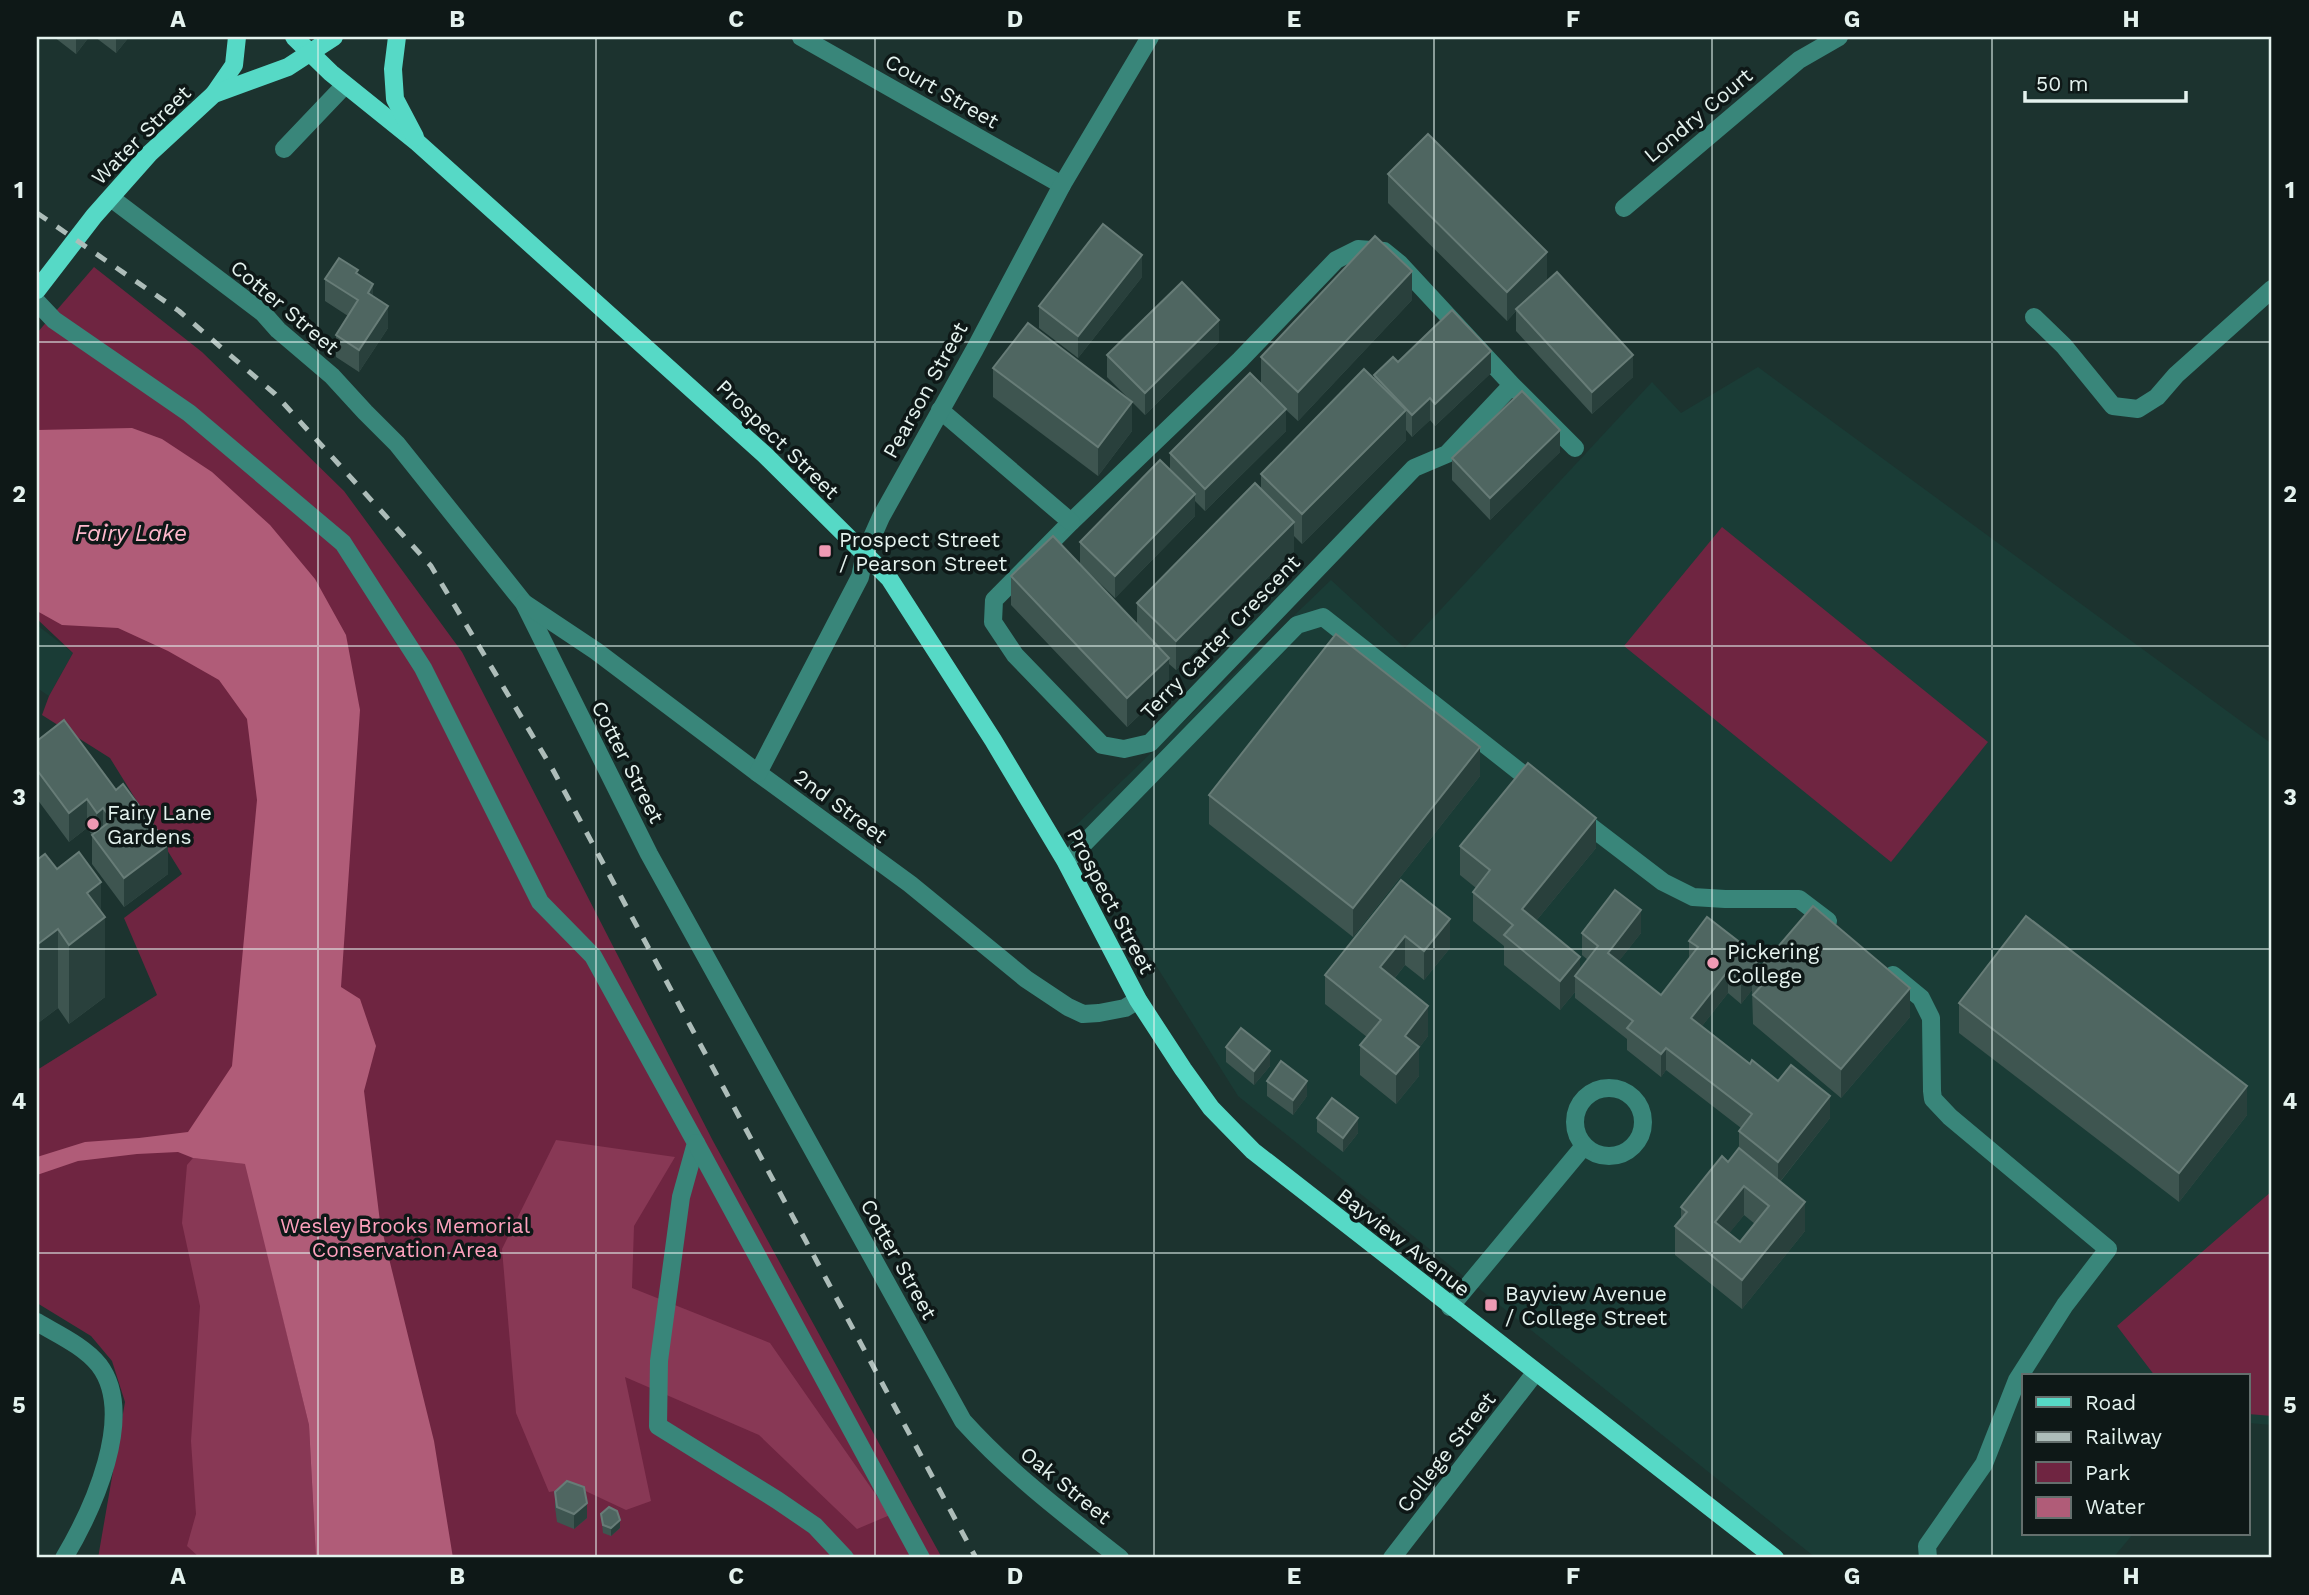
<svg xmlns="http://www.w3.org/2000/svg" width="2309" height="1595" font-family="'Work Sans',sans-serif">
	<rect width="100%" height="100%" fill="#1c332f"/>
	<!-- built -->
	<g fill="#1a3c36">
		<path d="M 1758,367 L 2272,744 L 2272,1425 L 2248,1423 L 2248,1376 L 2024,1376 L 2024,1534 L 2133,1534 L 2113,1558 L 1816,1558 L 1238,1096 L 1071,830 L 1331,580 L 1405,648 L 1652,382 L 1681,413 Z"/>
		<path d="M 37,625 L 73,653 L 49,696 L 37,688 Z"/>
	</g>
	<!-- green -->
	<g fill="#6f2541">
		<path d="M 94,267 L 202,352 L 344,491 L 462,652 L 713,1141 L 942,1558 L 98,1558 L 125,1402 L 112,1361 L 91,1336 L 37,1303 L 37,1070 L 157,995 L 124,918 L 182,874 L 110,758 L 42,715 L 49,696 L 73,653 L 37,619 L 37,333 Z"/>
		<path d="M 1722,527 L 1988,742 L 1891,862 L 1624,646 Z"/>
		<path d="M 2272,1191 L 2272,1416 L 2248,1414 L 2248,1376 L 2155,1376 L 2117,1326 Z"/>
	</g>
	<!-- forest -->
	<g fill="#883855">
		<path d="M 556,1140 L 675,1157 L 634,1226 L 632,1288 L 770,1343 L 890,1515 L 857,1529 L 759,1435 L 625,1377 L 651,1501 L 626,1510 L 577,1487 L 549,1492 L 516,1413 L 502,1249 Z"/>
		<path d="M 193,1158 L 246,1164 L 309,1425 L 316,1558 L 200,1558 L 187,1546 L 196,1514 L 191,1441 L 200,1306 L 182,1223 L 187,1165 Z"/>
	</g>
	<!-- water -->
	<path fill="#b05c78" d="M 132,428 L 162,439 L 212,472 L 270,525 L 315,579 L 346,635 L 360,710 L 341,987 L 360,999 L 376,1046 L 364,1091 L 380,1222 L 434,1441 L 453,1558 L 316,1558 L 309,1425 L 245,1164 L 193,1158 L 178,1152 L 137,1154 L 78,1161 L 37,1175 L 37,1157 L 85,1142 L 139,1138 L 188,1132 L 232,1066 L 257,800 L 247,719 L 219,680 L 168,651 L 118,628 L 62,625 L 37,611 L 37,430 Z"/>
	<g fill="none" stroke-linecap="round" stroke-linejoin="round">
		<!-- minor -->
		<g stroke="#39867a" stroke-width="18">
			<path d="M 801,37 L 1062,185"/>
			<path d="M 284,149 L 345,85"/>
			<path d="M 111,198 L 263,313 L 278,330 L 332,376 L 365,412 L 397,444 L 524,603 L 649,854 L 963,1421 C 1010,1473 1065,1515 1120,1558"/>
			<path d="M 1624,208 L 1799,60 L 1839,37"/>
			<path d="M 37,302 L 54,320 L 189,413 L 343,543 L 423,668 L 540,902 L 593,956 L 696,1143 L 681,1197 L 659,1361 L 658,1426 L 777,1500 L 815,1526 L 845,1558"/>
			<path d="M 2034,317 L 2064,346 L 2113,406 L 2138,409 L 2157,397 L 2176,375 L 2272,289"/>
			<path d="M 1512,385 L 1447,454 L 1414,468 L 1150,743 L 1124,749 L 1102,745 L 1015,655 L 993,622 L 994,600 L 1071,522 L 1240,360 L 1336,260 L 1358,249 L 1384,251 L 1400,264 L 1512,385 L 1575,448"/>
			<path d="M 940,410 L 1071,522"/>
			<path d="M 524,603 L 596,651 L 758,773 L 910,884 L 1026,979 L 1068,1007 L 1083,1014 L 1099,1013 L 1125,1008 L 1138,1000"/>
			<path d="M 758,773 L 860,577 L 865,553 L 881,517 L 975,349 L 1062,185 L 1150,37"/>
			<path d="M 1578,817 L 1663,882 L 1693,897 L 1725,899 L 1799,899 L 1828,921"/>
			<path d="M 1066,862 L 1297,625 L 1323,617 L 1539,787"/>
			<path d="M 1893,975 L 1921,998 L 1931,1018 L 1932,1091 L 1933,1099 L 1950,1117 L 2108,1249 L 2065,1305 L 2017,1380 L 1984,1464 L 1927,1546 L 1928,1558"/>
			<circle cx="1609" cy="1122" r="34"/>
			<path d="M 696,1143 L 921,1558"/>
			<path d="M 1450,1307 L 1584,1146"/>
			<path d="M 37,1322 C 57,1334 84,1346 99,1365 C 137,1415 92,1511 64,1558"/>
			<path d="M 1392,1558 L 1535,1373"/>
		</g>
		<!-- major -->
		<g stroke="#56d9c6" stroke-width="18">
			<path d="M 294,37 L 331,73 L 418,143 L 765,455 L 889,578 L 993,740 L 1066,862 L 1138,1000 L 1183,1069 L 1211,1108 L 1253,1151 L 1775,1558"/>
			<path d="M 397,37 L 393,69 L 395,99 L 415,137"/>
			<path d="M 214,94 L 234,65 L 237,37"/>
			<path d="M 37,290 L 94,216 L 149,154 L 214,94 L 288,67 L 334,37"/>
		</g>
		<!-- rail -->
		<path stroke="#adbdb9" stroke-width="5" stroke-dasharray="12 12" stroke-linecap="butt" d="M 37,213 L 179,311 L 275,394 L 431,566 L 553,770 L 976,1558"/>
	</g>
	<!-- wall -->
	<g fill="#3e5550" fill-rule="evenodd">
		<path d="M 54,37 L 89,37 L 76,54 Z"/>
		<path d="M 95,37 L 129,37 L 116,53 Z"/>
		<path d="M 1388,174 L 1547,281 L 1633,377 L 1592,414 L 1516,331 L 1516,311 L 1507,321 L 1388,203 Z"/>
		<path d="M 358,274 L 373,296 L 388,328 L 359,372 L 336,357 L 336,335 L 348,316 L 325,301 L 325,279 Z"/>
		<path d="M 1142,277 L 1078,358 L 1039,328 L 1039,306 Z"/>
		<path d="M 1412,300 L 1298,421 L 1285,409 L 1286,431 L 1205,511 L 1195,501 L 1195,516 L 1115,598 L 1080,564 L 1080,542 L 1170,469 L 1170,453 L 1261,385 L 1261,357 Z"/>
		<path d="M 1219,342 L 1145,415 L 1107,377 L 1107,355 Z"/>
		<path d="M 1398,362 L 1491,373 L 1435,426 L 1430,420 L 1412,437 L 1406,430 L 1406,440 L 1302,544 L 1294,536 L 1294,551 L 1176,670 L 1169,664 L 1169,687 L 1127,727 L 1011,605 L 1011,576 L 1137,624 L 1137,603 L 1261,489 L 1261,474 L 1374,379 L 1374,375 Z"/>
		<path d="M 993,368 L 1132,431 L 1098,476 L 993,397 Z"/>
		<path d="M 1560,452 L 1490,520 L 1452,480 L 1452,458 Z"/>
		<path d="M 37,741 L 168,874 L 124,907 L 92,864 L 92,835 L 87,828 L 69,842 L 37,799 Z"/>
		<path d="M 1480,776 L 1353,937 L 1209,824 L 1209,795 Z"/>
		<path d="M 1460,846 L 1596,848 L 1536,921 L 1580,969 L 1588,960 L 1582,955 L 1582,933 L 1641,933 L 1618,962 L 1661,995 L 1689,959 L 1689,941 L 1760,967 L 1910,1017 L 1841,1098 L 1753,1024 L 1752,990 L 1741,1004 L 1728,993 L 1702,1026 L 1750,1064 L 1778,1081 L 1830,1118 L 1780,1182 L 1805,1231 L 1742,1309 L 1675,1255 L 1675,1226 L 1681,1219 L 1681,1207 L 1728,1162 L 1739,1148 L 1739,1131 L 1741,1128 L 1666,1070 L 1661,1077 L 1627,1050 L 1627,1039 L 1575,998 L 1575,992 L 1560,1010 L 1504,965 L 1504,946 L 1473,921 L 1473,892 L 1476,888 L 1460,875 ZM 1744,1215 L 1755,1224 L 1740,1242 L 1729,1233 Z"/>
		<path d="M 37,860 L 57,869 L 101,911 L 105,997 L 69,1024 L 58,1008 L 38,1023 L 37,1021 Z"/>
		<path d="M 1401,880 L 1450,948 L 1424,980 L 1405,965 L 1394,979 L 1428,1036 L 1419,1048 L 1419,1076 L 1396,1104 L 1360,1075 L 1360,1045 L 1367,1037 L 1325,1004 L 1325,975 Z"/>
		<path d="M 1959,1003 L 2247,1115 L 2179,1202 L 1959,1033 Z"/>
		<path d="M 1226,1047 L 1270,1066 L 1254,1085 L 1226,1062 Z"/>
		<path d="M 1267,1081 L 1307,1096 L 1293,1115 L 1267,1096 Z"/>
		<path d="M 1317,1118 L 1358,1133 L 1343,1152 L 1317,1132 Z"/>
		<path d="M 555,1492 L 587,1518 L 574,1529 L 557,1522 L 555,1507 Z"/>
		<path d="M 601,1514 L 620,1528 L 611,1536 L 603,1533 Z"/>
	</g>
	<!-- shaded-wall -->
	<g fill="#29403c">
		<path d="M 76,37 L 89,37 L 76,54 Z"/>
		<path d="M 116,37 L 129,37 L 116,53 Z"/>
		<path d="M 1547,252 L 1547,281 L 1516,309 L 1516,311 L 1507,321 L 1507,292 Z"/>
		<path d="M 1142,255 L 1142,277 L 1078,358 L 1078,336 Z"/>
		<path d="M 1412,271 L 1412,300 L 1298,421 L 1298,392 Z"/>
		<path d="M 373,284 L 373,306 L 368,293 Z"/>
		<path d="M 388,306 L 388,328 L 359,372 L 359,350 Z"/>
		<path d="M 1219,320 L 1219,342 L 1145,415 L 1145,393 Z"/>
		<path d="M 1491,351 L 1491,373 L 1435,426 L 1435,404 Z"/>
		<path d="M 1633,355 L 1633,377 L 1592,414 L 1592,392 Z"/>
		<path d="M 1430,398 L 1430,420 L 1412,437 L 1412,415 Z"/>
		<path d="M 1132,402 L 1132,431 L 1098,476 L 1098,447 Z"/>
		<path d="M 1286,409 L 1286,431 L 1205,511 L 1205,489 Z"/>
		<path d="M 1406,410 L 1406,440 L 1302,544 L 1302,514 Z"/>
		<path d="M 1560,430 L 1560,452 L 1490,520 L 1490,498 Z"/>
		<path d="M 1195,494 L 1195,516 L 1115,598 L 1115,576 Z"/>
		<path d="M 1294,522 L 1294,551 L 1176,670 L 1176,641 Z"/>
		<path d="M 1169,658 L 1169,687 L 1127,727 L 1127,698 Z"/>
		<path d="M 1480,747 L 1480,776 L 1353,937 L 1353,908 Z"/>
		<path d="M 87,799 L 87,828 L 69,842 L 69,813 Z"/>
		<path d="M 103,808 L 103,837 L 97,842 L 97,813 Z"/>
		<path d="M 1596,818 L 1596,848 L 1522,938 L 1522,909 Z"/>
		<path d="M 168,845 L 168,874 L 124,907 L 124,878 Z"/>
		<path d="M 101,882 L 101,921 L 105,917 L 105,997 L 69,1024 L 69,945 L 87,893 Z"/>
		<path d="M 1641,910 L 1641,933 L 1608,975 L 1608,953 Z"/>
		<path d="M 1450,919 L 1450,948 L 1424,980 L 1424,951 Z"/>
		<path d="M 58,929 L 58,1008 L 38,1023 L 38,944 Z"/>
		<path d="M 1405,936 L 1405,965 L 1380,996 L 1380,967 Z"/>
		<path d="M 1580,957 L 1580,980 L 1575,976 L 1575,992 L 1560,1010 L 1560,981 Z"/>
		<path d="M 1760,958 L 1760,980 L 1752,977 L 1752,990 L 1741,1004 L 1741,982 Z"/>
		<path d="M 1728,971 L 1728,993 L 1691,1040 L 1691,1018 Z"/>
		<path d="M 1910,988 L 1910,1017 L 1841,1098 L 1841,1069 Z"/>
		<path d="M 1428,1006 L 1428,1036 L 1419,1048 L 1419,1076 L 1396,1104 L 1396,1074 L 1405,1036 Z"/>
		<path d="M 1666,1048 L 1666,1070 L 1661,1077 L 1661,1054 Z"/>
		<path d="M 1270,1051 L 1270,1066 L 1254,1085 L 1254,1071 Z"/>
		<path d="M 1307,1081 L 1307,1096 L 1293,1115 L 1293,1100 Z"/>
		<path d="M 2247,1086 L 2247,1115 L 2179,1202 L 2179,1173 Z"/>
		<path d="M 1830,1096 L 1830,1118 L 1778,1184 L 1778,1162 Z"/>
		<path d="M 1358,1118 L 1358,1133 L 1343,1152 L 1343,1138 Z"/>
		<path d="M 1744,1186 L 1744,1215 L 1715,1251 L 1715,1222 Z"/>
		<path d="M 1805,1202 L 1805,1231 L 1742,1309 L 1742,1280 Z"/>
		<path d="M 587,1503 L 587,1518 L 574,1529 L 574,1514 Z"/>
		<path d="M 620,1520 L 620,1528 L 611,1536 L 611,1528 Z"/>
	</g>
	<!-- building -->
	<g fill="#4f6661" stroke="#677c77" stroke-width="2" fill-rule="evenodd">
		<path d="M 1428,134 L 1547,252 L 1507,292 L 1388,174 Z"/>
		<path d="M 1103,224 L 1142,255 L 1078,336 L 1039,306 Z"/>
		<path d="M 1375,236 L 1412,271 L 1298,392 L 1261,357 Z"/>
		<path d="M 339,258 L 358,270 L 356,273 L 373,284 L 368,293 L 388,306 L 359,350 L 336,335 L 358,300 L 325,279 Z"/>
		<path d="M 1557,272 L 1633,355 L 1592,392 L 1516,309 Z"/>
		<path d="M 1182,282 L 1219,320 L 1145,393 L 1107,355 Z"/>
		<path d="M 1452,310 L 1491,351 L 1435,404 L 1430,398 L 1412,415 L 1374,375 L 1393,357 L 1398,362 Z"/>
		<path d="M 1028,323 L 1132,402 L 1098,447 L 993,368 Z"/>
		<path d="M 1364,369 L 1406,410 L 1302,514 L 1261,474 Z"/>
		<path d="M 1250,373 L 1286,409 L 1205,489 L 1170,453 Z"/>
		<path d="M 1522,391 L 1560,430 L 1490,498 L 1452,458 Z"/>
		<path d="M 1160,460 L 1195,494 L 1115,576 L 1080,542 Z"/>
		<path d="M 1255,483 L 1294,522 L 1176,641 L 1137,603 Z"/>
		<path d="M 1053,536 L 1169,658 L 1127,698 L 1011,576 Z"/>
		<path d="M 1336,634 L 1480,747 L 1353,908 L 1209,795 Z"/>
		<path d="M 64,720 L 116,790 L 123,784 L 168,845 L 124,878 L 92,835 L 112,820 L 103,808 L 97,813 L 87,799 L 69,813 L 37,770 L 37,741 Z"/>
		<path d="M 1528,763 L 1596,818 L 1522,909 L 1580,957 L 1560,981 L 1504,935 L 1513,925 L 1473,892 L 1490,870 L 1460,846 Z"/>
		<path d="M 79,852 L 101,882 L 87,893 L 105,917 L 69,945 L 58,929 L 38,944 L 37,942 L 37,860 L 45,854 L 57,869 Z"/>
		<path d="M 1401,880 L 1450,919 L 1424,951 L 1405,936 L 1380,967 L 1428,1006 L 1405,1036 L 1419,1047 L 1396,1074 L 1360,1045 L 1381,1020 L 1325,975 Z"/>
		<path d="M 1615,890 L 1641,910 L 1608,953 L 1661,995 L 1698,947 L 1689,941 L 1707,917 L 1760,958 L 1741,982 L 1728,971 L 1691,1018 L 1750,1064 L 1752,1060 L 1778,1081 L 1791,1065 L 1830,1096 L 1778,1162 L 1739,1131 L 1752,1114 L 1666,1048 L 1661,1054 L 1627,1028 L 1633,1021 L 1575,976 L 1598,946 L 1582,933 Z"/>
		<path d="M 1813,906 L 1910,988 L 1841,1069 L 1753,995 L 1762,985 L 1752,977 Z"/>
		<path d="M 2026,916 L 2247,1086 L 2179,1173 L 1959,1003 Z"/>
		<path d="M 1241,1028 L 1270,1051 L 1254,1071 L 1226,1047 Z"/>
		<path d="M 1281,1061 L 1307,1081 L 1293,1100 L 1267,1081 Z"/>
		<path d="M 1332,1098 L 1358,1118 L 1343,1138 L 1317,1118 Z"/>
		<path d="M 1739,1148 L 1805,1202 L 1742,1280 L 1675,1226 L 1687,1212 L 1681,1207 L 1722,1156 L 1728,1162 ZM 1744,1186 L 1769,1206 L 1740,1242 L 1715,1222 Z"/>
		<path d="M 567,1481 L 584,1487 L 587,1503 L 574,1514 L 557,1507 L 555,1492 Z"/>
		<path d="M 609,1507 L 617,1511 L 620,1520 L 611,1528 L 603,1525 L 601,1514 Z"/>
	</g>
	<!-- grid -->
	<path fill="none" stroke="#e4f2ee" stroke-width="2" stroke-opacity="0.55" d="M 318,37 L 318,1558M 596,37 L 596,1558M 875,37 L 875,1558M 1154,37 L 1154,1558M 1434,37 L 1434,1558M 1712,37 L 1712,1558M 1992,37 L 1992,1558M 37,342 L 2272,342M 37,646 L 2272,646M 37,949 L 2272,949M 37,1253 L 2272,1253"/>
	<!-- markers -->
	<g fill="#f09ab4" stroke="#0e1817" stroke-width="2.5">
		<rect x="818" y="544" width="14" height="14" rx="3.5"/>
		<circle cx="93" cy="824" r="7"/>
		<circle cx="1713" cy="963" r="7"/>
		<rect x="1484" y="1298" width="14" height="14" rx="3.5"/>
	</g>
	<g text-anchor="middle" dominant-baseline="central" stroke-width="7" stroke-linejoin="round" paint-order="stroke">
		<!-- street labels -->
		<g font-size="21" fill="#e4f2ee" stroke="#0e1817">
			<text transform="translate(942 91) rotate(30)">Court Street</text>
			<text transform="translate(1698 115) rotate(-40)">Londry Court</text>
			<text transform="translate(141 135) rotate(-45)">Water Street</text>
			<text transform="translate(285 307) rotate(40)">Cotter Street</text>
			<text transform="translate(925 390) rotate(-61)">Pearson Street</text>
			<text transform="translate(778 439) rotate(44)">Prospect Street</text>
			<text transform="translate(1220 637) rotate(-46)">Terry Carter Crescent</text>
			<text transform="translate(628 762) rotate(63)">Cotter Street</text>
			<text transform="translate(841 806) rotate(36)">2nd Street</text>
			<text transform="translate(1111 901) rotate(62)">Prospect Street</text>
			<text transform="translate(1404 1242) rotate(38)">Bayview Avenue</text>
			<text transform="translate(899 1259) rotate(61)">Cotter Street</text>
			<text transform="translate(1446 1452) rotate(-52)">College Street</text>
			<text transform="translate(1066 1485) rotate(39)">Oak Street</text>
		</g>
		<!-- poi labels -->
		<g font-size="21" fill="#e4f2ee" stroke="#0e1817" text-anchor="start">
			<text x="839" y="539">Prospect Street<tspan x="839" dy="24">/ Pearson Street</tspan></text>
			<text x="107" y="812">Fairy Lane<tspan x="107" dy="24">Gardens</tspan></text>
			<text x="1727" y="951">Pickering<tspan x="1727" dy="24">College</tspan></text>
			<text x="1505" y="1293">Bayview Avenue<tspan x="1505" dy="24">/ College Street</tspan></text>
		</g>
		<!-- park labels -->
		<g font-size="21" fill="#fea1bd" stroke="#0e1817">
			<text x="405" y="1225">Wesley Brooks Memorial<tspan x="405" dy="24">Conservation Area</tspan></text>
		</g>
		<!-- water labels -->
		<g font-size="23" font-style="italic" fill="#ffb8cc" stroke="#0e1817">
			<text x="131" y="533">Fairy Lake</text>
		</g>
	</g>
	<!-- border -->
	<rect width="2309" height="1595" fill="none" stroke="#0e1817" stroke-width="77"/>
	<!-- legend -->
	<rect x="2022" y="1374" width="228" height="161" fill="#0e1817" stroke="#646f6d" stroke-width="2"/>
	<rect x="2036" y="1397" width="35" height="10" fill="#56d9c6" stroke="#646f6d" stroke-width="2"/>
	<text x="2085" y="1410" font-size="21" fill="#e4f2ee">Road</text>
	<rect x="2036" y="1432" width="35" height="10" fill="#adbdb9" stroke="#646f6d" stroke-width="2"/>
	<text x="2085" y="1444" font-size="21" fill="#e4f2ee">Railway</text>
	<rect x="2036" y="1462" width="35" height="21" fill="#6f2541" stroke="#646f6d" stroke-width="2"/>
	<text x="2085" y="1480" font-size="21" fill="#e4f2ee">Park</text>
	<rect x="2036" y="1497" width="35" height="21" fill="#b05c78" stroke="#646f6d" stroke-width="2"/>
	<text x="2085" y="1514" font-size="21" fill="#e4f2ee">Water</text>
	<!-- scale -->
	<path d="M2025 91v10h161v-10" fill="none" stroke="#e4f2ee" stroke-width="3.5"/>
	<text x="2036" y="91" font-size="21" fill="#e4f2ee" stroke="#0e1817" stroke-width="5" paint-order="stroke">50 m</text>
	<rect x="38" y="38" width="2232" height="1518" fill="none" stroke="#e4f2ee" stroke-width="2.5"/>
	<g font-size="23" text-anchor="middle" font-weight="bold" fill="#e4f2ee">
		<text x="178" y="27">A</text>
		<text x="457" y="27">B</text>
		<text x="736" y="27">C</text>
		<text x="1015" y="27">D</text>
		<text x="1294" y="27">E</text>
		<text x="1573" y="27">F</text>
		<text x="1852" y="27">G</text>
		<text x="2131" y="27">H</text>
		<text x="19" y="198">1</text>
		<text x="2290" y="198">1</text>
		<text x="19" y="502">2</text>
		<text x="2290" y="502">2</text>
		<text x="19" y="805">3</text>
		<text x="2290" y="805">3</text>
		<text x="19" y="1109">4</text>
		<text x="2290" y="1109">4</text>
		<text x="19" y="1413">5</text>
		<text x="2290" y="1413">5</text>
		<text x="178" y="1584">A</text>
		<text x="457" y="1584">B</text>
		<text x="736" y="1584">C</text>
		<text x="1015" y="1584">D</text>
		<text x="1294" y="1584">E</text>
		<text x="1573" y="1584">F</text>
		<text x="1852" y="1584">G</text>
		<text x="2131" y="1584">H</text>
	</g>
</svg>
